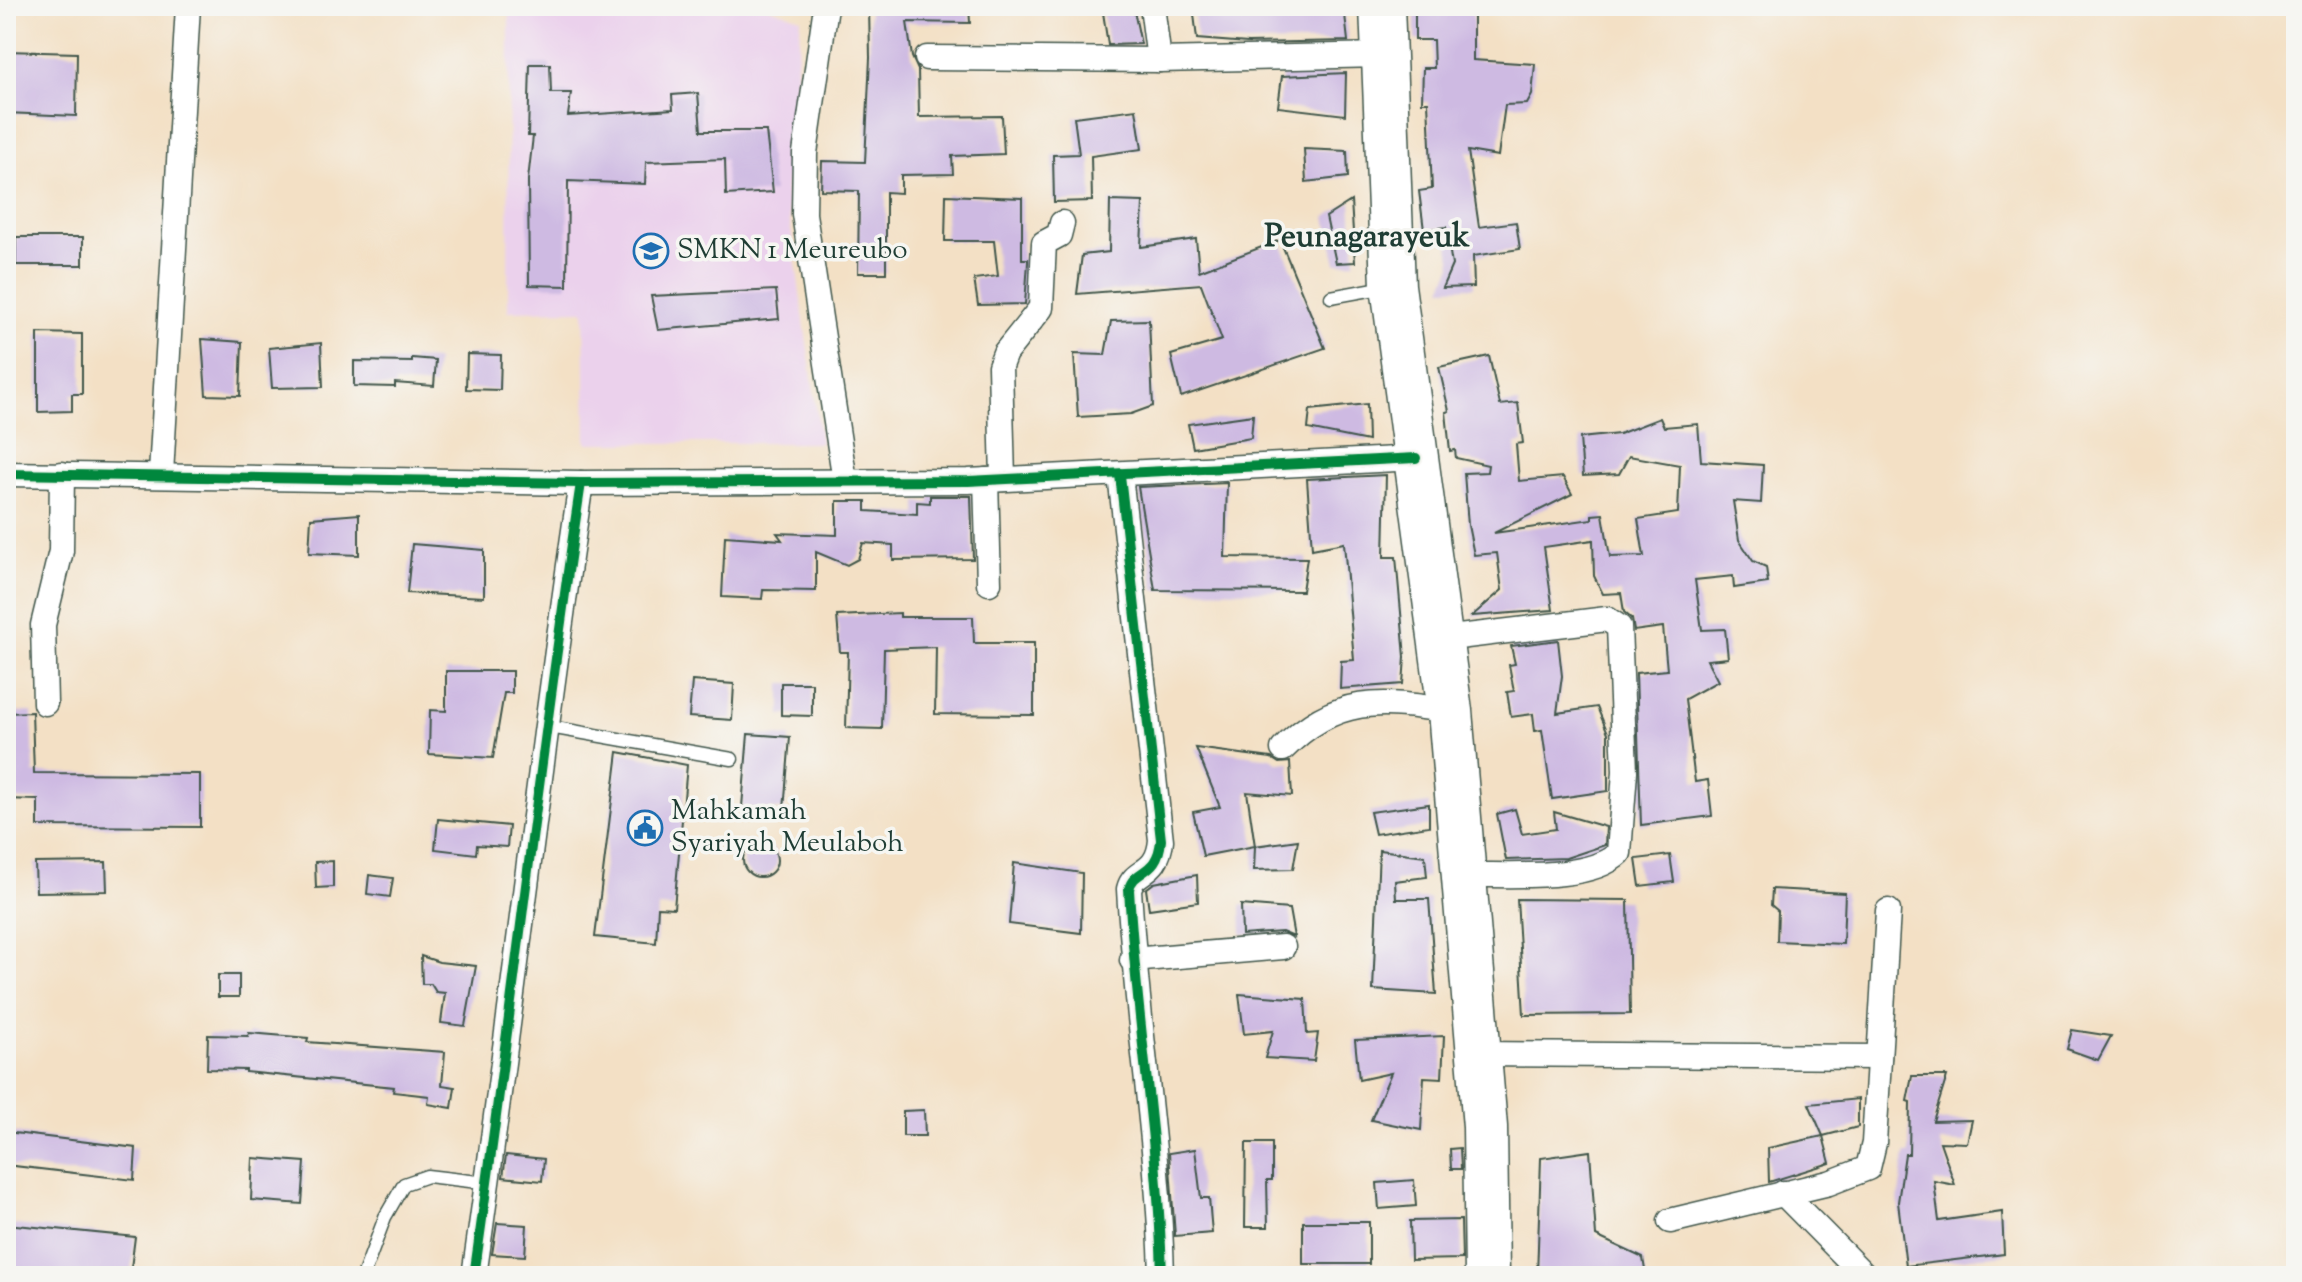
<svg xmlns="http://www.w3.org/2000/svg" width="2302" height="1282" font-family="'Sorts Mill Goudy',serif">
	<rect width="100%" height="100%" fill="#f6f6f2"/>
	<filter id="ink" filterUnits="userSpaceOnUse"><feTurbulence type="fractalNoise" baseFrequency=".0125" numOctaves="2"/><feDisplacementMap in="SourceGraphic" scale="16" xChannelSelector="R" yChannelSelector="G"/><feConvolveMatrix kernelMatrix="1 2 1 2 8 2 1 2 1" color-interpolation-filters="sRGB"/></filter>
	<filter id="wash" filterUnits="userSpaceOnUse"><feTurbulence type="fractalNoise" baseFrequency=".006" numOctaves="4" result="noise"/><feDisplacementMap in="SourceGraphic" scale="32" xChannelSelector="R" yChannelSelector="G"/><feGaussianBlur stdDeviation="1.8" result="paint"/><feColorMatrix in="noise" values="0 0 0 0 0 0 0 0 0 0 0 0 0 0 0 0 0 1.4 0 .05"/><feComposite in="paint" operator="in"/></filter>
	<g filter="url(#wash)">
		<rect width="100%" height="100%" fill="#f3e0c5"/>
		<!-- built -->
		<path fill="#ebd1ec" d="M 509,6 L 763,6 L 801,18 L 786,193 L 821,443 L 586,443 L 584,310 L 508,311 Z"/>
		<g id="blocks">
			<!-- building -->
			<g fill="#cebae2">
				<path d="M 869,6 L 969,6 L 970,23 L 907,22 L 912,57 L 918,70 L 919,117 L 1002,116 L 1004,154 L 952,156 L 953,174 L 901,175 L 901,193 L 886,192 L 886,273 L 858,273 L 859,191 L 821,190 L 822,161 L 865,162 L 870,58 Z"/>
				<path d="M 1102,6 L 1133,6 L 1141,44 L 1108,45 Z"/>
				<path d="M 1193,6 L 1344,6 L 1348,41 L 1248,43 L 1197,39 Z"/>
				<path d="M 1415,6 L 1473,6 L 1473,60 L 1535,64 L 1532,95 L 1527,104 L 1505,105 L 1498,156 L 1468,151 L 1479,227 L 1516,222 L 1520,249 L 1473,256 L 1474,287 L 1442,288 L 1452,265 L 1446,227 L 1424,230 L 1419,191 L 1432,189 L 1428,102 L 1422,102 L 1423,68 L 1434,68 L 1433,40 L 1415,40 Z"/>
				<path d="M 6,51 L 77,53 L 76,116 L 6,113 Z"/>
				<path d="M 530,64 L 550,64 L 551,93 L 571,93 L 568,116 L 673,109 L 672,95 L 698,93 L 701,131 L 766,131 L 773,192 L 726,195 L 725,159 L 646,162 L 645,184 L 568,181 L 567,286 L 529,285 L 528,180 L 533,136 L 528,136 Z"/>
				<path d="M 1346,73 L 1345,115 L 1278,107 L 1282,76 Z"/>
				<path d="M 1136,109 L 1142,149 L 1091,156 L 1092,201 L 1054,202 L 1053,155 L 1079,154 L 1074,117 Z"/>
				<path d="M 1304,149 L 1347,151 L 1348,177 L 1306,182 Z"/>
				<path d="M 946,195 L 1022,198 L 1022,259 L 1028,259 L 1028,262 L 1025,304 L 978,305 L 974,279 L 998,276 L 994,241 L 945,241 Z"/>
				<path d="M 1110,201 L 1143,202 L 1141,247 L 1196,239 L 1199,271 L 1280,240 L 1325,348 L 1181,397 L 1171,355 L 1222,340 L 1201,284 L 1077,294 L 1082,255 L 1109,252 Z"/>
				<path d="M 1351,201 L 1355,262 L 1336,263 L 1326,217 Z"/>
				<rect x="16" y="237" width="67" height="28"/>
				<path d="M 776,290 L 779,319 L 658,330 L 651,296 Z"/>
				<path d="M 1149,320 L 1153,406 L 1131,414 L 1078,417 L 1074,354 L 1105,355 L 1111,321 Z"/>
				<path d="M 38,333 L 82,334 L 82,394 L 72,394 L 72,411 L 38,412 Z"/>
				<path d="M 202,339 L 242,342 L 240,396 L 206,395 Z"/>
				<path d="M 321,343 L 323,387 L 272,388 L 269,348 Z"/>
				<path d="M 467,354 L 501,355 L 500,390 L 466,389 Z"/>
				<path d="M 1489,356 L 1500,405 L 1518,403 L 1523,443 L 1516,444 L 1519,481 L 1563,477 L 1572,494 L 1494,533 L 1592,519 L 1592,515 L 1603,514 L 1610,557 L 1644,556 L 1638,519 L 1678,513 L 1680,465 L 1629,456 L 1619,474 L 1583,476 L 1580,438 L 1619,434 L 1660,418 L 1664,427 L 1698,424 L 1701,461 L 1763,465 L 1761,503 L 1733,501 L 1739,540 L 1753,561 L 1766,567 L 1768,583 L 1734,588 L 1733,576 L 1695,580 L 1702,630 L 1725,629 L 1728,658 L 1707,660 L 1718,681 L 1685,699 L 1695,782 L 1708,780 L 1712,816 L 1641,825 L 1636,673 L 1667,670 L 1663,627 L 1634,631 L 1632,619 L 1624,612 L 1621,593 L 1603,594 L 1594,576 L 1593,540 L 1544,547 L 1553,610 L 1472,616 L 1502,590 L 1497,553 L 1474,555 L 1468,525 L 1464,473 L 1487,472 L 1488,465 L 1456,458 L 1455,450 L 1450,451 L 1446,412 L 1449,411 L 1439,367 Z"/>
				<path d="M 412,358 L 436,360 L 434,386 L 395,383 L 395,387 L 354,386 L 354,361 L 412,362 Z"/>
				<path d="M 1367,404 L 1368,441 L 1308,429 L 1310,410 Z"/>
				<path d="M 1253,415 L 1251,438 L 1193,448 L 1188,424 Z"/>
				<path d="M 1386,475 L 1384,557 L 1396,557 L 1405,657 L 1403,684 L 1340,689 L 1341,661 L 1354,660 L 1344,543 L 1312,549 L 1307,479 Z"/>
				<path d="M 1227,483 L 1225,557 L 1307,558 L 1302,591 L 1155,590 L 1138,487 Z"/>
				<path d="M 930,496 L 971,496 L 973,559 L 893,560 L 893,545 L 863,543 L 858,559 L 847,565 L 816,552 L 816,591 L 763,590 L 762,599 L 722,597 L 725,536 L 782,540 L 777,533 L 837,535 L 837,501 L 866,501 L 866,511 L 917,514 L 917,502 L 930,503 Z"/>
				<path d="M 359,514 L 359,555 L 309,553 L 311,518 Z"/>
				<path d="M 412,544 L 484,550 L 484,597 L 407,593 Z"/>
				<path d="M 900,613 L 900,617 L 973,617 L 974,643 L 1034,643 L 1034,715 L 935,714 L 936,647 L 884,649 L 882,729 L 846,728 L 848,652 L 840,652 L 837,616 Z"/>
				<path d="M 1558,640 L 1562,676 L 1557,713 L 1597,707 L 1608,733 L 1608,791 L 1552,799 L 1542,730 L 1535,731 L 1533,714 L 1511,717 L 1507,692 L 1514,691 L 1509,665 L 1515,664 L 1511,646 Z"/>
				<path d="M 446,671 L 512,671 L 512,693 L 504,693 L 493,758 L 429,754 L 430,710 L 446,711 Z"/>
				<path d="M 692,681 L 734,684 L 732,720 L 689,717 Z"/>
				<path d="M 781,683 L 812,683 L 812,716 L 781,715 Z"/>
				<path d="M 32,712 L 34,773 L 200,774 L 200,827 L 38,826 L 38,800 L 6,799 L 6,713 Z"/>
				<path d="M 748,734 L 790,737 L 784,810 L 742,807 Z"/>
				<path d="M 1196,748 L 1271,758 L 1279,763 L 1290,762 L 1292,796 L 1247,792 L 1255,846 L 1203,856 L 1193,812 L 1220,807 Z"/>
				<path d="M 618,752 L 687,765 L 674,908 L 658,907 L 656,943 L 595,937 Z"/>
				<path d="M 1429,804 L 1429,826 L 1375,834 L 1370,812 Z"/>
				<path d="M 1515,809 L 1522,834 L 1556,829 L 1554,812 L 1606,827 L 1605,845 L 1566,858 L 1506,860 L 1497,814 Z"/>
				<path d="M 438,819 L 509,826 L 507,847 L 477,845 L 476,854 L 435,849 Z"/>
				<path d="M 1298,840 L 1293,869 L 1254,870 L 1255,846 Z"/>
				<circle cx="760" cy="860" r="17"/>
				<path d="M 1379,850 L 1425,856 L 1427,877 L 1395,881 L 1396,899 L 1429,899 L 1436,994 L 1373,990 Z"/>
				<path d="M 1670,855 L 1674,882 L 1640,886 L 1636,859 Z"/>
				<path d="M 333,861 L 333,887 L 316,888 L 315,862 Z"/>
				<path d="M 106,862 L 107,891 L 36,892 L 35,863 Z"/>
				<path d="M 1014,863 L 1082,873 L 1081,933 L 1009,924 Z"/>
				<path d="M 369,875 L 393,878 L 390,897 L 367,894 Z"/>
				<path d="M 1197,875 L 1198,902 L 1149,909 L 1146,889 L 1154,883 Z"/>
				<path d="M 1772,889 L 1845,893 L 1843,944 L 1777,941 L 1778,911 L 1771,905 Z"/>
				<path d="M 1517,899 L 1628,900 L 1630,1014 L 1524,1015 Z"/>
				<path d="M 1241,905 L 1289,909 L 1294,937 L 1282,932 L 1242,935 Z"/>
				<path d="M 421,956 L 439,962 L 476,966 L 465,1026 L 441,1023 L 445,993 L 436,992 L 431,984 L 422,984 Z"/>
				<rect x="218" y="975" width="21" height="22"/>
				<path d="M 1239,994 L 1305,999 L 1307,1034 L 1318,1033 L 1314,1061 L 1265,1058 L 1273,1031 L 1244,1034 Z"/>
				<path d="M 2072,1030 L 2111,1036 L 2098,1060 L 2067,1049 Z"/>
				<path d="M 249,1033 L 308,1038 L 307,1042 L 445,1052 L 442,1085 L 455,1087 L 452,1108 L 428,1104 L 429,1096 L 393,1092 L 394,1087 L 246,1072 L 246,1070 L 207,1069 L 208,1035 L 248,1036 Z"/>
				<path d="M 1444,1036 L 1442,1078 L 1424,1077 L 1421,1130 L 1371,1120 L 1391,1073 L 1359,1080 L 1355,1040 Z"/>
				<path d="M 1912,1076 L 1947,1076 L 1933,1121 L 1972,1120 L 1967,1143 L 1940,1142 L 1955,1185 L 1934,1181 L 1939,1221 L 2002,1212 L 2004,1254 L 1906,1266 L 1898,1202 L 1905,1154 L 1909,1154 L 1910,1102 L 1907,1101 Z"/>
				<path d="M 1858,1099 L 1858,1127 L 1823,1136 L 1809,1104 Z"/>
				<path d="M 924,1110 L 925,1136 L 903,1136 L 903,1111 Z"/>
				<path d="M 6,1132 L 136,1148 L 134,1180 L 6,1165 Z"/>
				<path d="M 1823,1136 L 1830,1163 L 1769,1182 L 1768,1148 Z"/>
				<path d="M 1246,1143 L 1272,1143 L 1272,1180 L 1267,1180 L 1268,1227 L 1245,1227 Z"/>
				<path d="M 1460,1148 L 1461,1169 L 1451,1169 L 1450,1149 Z"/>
				<path d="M 1195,1149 L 1201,1198 L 1209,1198 L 1212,1233 L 1175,1236 L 1169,1153 Z"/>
				<path d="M 1590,1151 L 1596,1236 L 1643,1258 L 1646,1276 L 1537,1276 L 1541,1158 Z"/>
				<path d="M 506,1155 L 544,1159 L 542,1181 L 503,1177 Z"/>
				<path d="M 253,1158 L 305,1162 L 302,1204 L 251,1200 Z"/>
				<path d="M 1414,1180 L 1416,1206 L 1379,1209 L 1377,1183 Z"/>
				<path d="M 1461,1220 L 1462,1259 L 1411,1260 L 1410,1221 Z"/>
				<rect x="1303" y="1222" width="66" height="42"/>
				<path d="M 497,1223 L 527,1225 L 525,1256 L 492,1254 Z"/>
				<path d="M 6,1224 L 135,1237 L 130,1276 L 6,1276 Z"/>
			</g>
		</g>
	</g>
	<g filter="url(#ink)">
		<use href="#blocks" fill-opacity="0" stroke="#3f554a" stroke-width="2"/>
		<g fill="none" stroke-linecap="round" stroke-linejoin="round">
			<!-- lane casing -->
			<g stroke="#3f554a" stroke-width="15">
				<g id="lane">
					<path d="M 1331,297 L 1386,287"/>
					<path d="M 544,726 L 732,759"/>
					<path d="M 363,1276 L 385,1217 L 404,1184 L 427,1176 L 487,1183"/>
				</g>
			</g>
			<!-- street casing -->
			<g stroke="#3f554a" stroke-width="27">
				<g id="street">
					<path d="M 826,6 L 805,153 L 804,214 L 845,481"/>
					<path d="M 1152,6 L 1159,60"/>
					<path d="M 927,58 L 1159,60 L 1382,55"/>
					<path d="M 6,474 L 581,483 L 968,481 L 1416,458"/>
					<path d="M 161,474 L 188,6"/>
					<path d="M 1120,475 L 1161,840 C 1158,876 1134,868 1129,889 C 1136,1018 1159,1146 1162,1276"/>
					<path d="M 1003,479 L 1000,366 L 1005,353 L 1041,308 L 1044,243 L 1059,235 L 1062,223"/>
					<path d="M 986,480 L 989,583"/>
					<path d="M 1442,639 L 1607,619 L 1619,627 L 1625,771 L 1619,853 C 1589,882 1506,874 1464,875"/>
					<path d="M 45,703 L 43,625 L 61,551 L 62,474"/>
					<path d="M 1283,749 C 1335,695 1382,700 1450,711"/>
					<path d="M 1132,960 L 1283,947"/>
					<path d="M 1479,1054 L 1879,1057"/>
					<path d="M 1783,1193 L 1865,1276"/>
					<path d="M 1670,1221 L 1829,1183 L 1868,1168 L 1874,1143 L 1888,911"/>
					<path d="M 474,1276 C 512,1012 541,747 581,483"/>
				</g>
			</g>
			<!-- highway casing -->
			<g stroke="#3f554a" stroke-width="47">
				<path id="highway" d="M 1382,6 L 1393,286 L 1450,711 L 1485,1127 L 1487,1276"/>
			</g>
			<!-- lane -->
			<use href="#lane" stroke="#fff" stroke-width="12"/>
			<!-- street -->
			<use href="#street" stroke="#fff" stroke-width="24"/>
			<!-- highway -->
			<use href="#highway" stroke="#fff" stroke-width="44"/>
			<!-- cycleway casing -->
			<g stroke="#f6f6f2" stroke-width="15">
				<g id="cycleway">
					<path d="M 6,474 L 581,483 L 968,481 L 1416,458"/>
					<path d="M 1120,475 L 1161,840 C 1158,876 1134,868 1129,889 C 1136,1018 1159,1146 1162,1276"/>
					<path d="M 474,1276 C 512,1012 541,747 581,483"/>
				</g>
			</g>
			<!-- cycleway -->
			<use href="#cycleway" stroke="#00873e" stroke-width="10"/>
		</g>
	</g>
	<!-- icons -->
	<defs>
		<g id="school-ring" transform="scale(1.8)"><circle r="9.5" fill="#f6f6f2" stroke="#1f6fb2" stroke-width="1.5"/><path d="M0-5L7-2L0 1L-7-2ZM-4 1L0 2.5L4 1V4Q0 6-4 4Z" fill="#1f6fb2"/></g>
		<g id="civic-ring" transform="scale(1.8)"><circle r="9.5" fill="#f6f6f2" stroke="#1f6fb2" stroke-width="1.5"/><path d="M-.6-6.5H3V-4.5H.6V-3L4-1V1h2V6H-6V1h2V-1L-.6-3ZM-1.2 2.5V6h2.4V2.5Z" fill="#1f6fb2"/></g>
	</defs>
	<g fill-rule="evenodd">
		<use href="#school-ring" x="651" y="251"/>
		<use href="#civic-ring" x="645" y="828"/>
	</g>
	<g text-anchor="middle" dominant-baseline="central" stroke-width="7" stroke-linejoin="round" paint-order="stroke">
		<!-- poi labels -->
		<g font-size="28" fill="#1f3d34" stroke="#f6f6f2" text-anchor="start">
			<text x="677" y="251">SMKN 1 Meureubo</text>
			<text x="671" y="812">Mahkamah<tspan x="671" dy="32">Syariyah Meulaboh</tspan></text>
		</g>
		<!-- quarter labels -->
		<g font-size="32" font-weight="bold" fill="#1f3d34" stroke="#f6f6f2">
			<text x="1367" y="238">Peunagarayeuk</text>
		</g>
	</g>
	<!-- margin -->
	<rect width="2302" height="1282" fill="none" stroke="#f6f6f2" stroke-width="32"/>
</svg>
